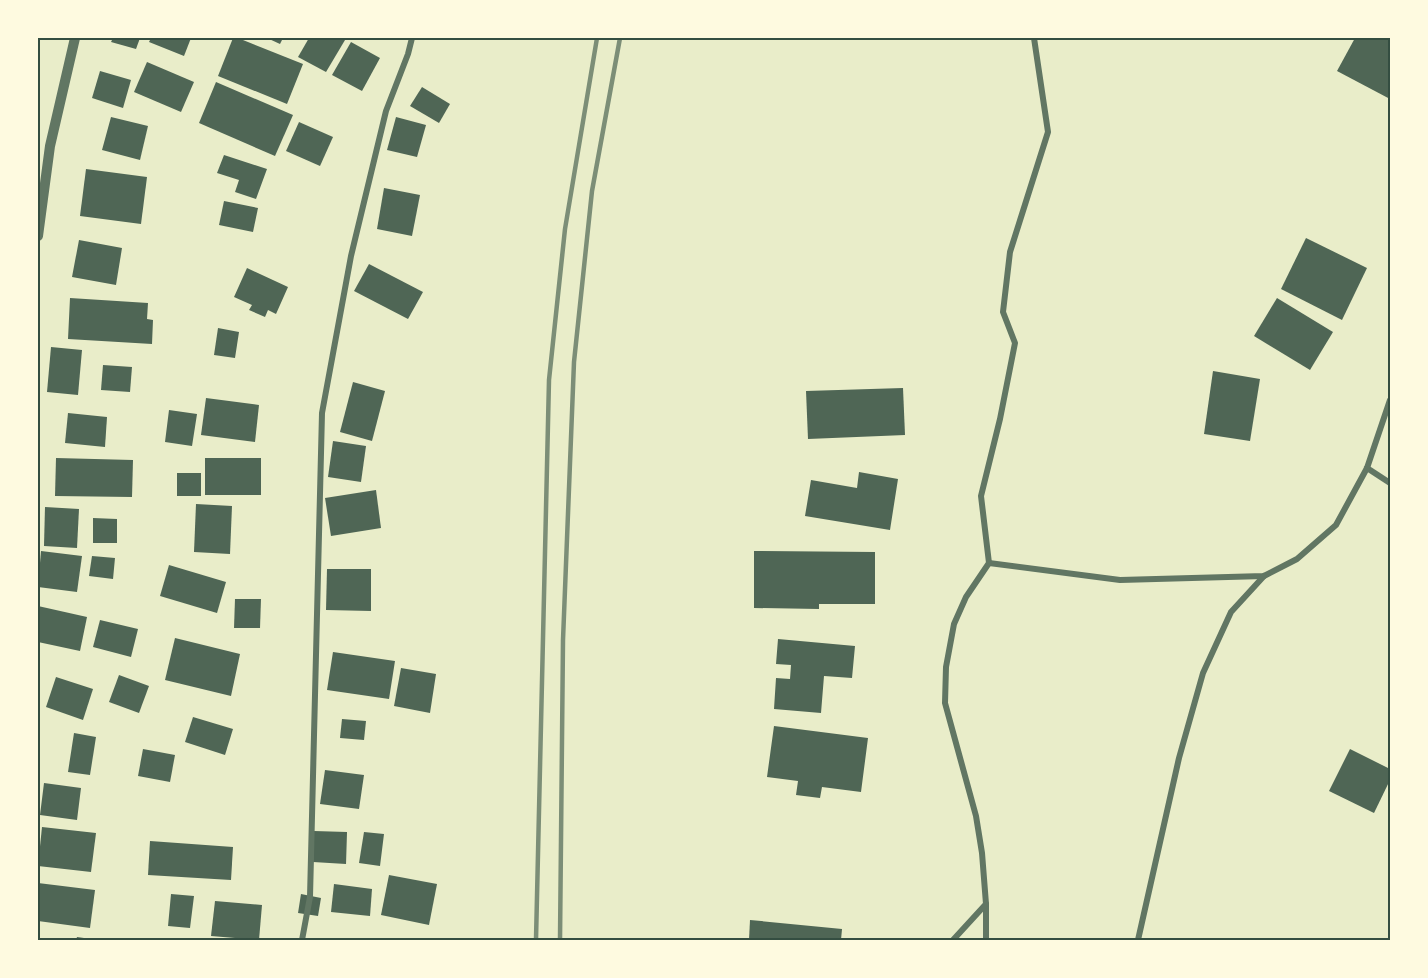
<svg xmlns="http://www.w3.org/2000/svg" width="1428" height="978" font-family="'Fira Sans',sans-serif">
	<rect width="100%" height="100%" fill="#e9edc9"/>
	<!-- building -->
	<g fill="#4f6655">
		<path d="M 113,38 L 140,38 L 136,49 L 111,42 Z"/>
		<path d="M 151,38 L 191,38 L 184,56 L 149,42 Z"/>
		<path d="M 233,38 L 238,38 L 303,64 L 287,104 L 218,76 Z"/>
		<path d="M 267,38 L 283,38 L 280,44 Z"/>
		<path d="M 309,38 L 341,38 L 345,40 L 326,72 L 298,57 Z"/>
		<path d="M 1355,38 L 1390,38 L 1390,99 L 1337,71 Z"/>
		<path d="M 351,42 L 380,58 L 362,91 L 332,75 Z"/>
		<path d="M 147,62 L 194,82 L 181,112 L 134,92 Z"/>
		<path d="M 100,71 L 131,80 L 123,108 L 92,98 Z"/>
		<path d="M 216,82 L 293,115 L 275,156 L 199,123 Z"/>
		<path d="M 422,87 L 450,104 L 439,123 L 410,106 Z"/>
		<path d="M 111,117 L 148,126 L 140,160 L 102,150 Z"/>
		<path d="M 396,117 L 426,125 L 417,157 L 387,150 Z"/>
		<path d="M 299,122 L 333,137 L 320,166 L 286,151 Z"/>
		<path d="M 224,155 L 267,169 L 256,199 L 235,192 L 239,180 L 217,173 Z"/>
		<path d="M 86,169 L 147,177 L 141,224 L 80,216 Z"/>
		<path d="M 384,188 L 420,195 L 412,236 L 377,229 Z"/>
		<path d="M 224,201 L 258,208 L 253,232 L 219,225 Z"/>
		<path d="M 1306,238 L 1367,268 L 1342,320 L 1281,289 Z"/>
		<path d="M 79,240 L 122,248 L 116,285 L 72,277 Z"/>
		<path d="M 369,264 L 423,292 L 408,319 L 354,291 Z"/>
		<path d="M 247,268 L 288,287 L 276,314 L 268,310 L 265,317 L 249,310 L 252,305 L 234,297 Z"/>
		<path d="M 70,298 L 148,303 L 147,319 L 153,320 L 152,344 L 68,339 Z"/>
		<path d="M 1277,298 L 1333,332 L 1310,370 L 1254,336 Z"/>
		<path d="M 218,328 L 239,332 L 235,358 L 214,355 Z"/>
		<path d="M 51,347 L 82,350 L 78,395 L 47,392 Z"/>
		<path d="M 103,365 L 132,367 L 130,392 L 101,390 Z"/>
		<path d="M 1213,371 L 1260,379 L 1250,441 L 1204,434 Z"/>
		<path d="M 353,382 L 385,391 L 372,441 L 340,432 Z"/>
		<path d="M 903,388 L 905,435 L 808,439 L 806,391 Z"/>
		<path d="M 206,398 L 259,405 L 255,442 L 201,435 Z"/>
		<path d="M 169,410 L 197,414 L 192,446 L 165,442 Z"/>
		<path d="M 68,413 L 107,417 L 105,447 L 65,443 Z"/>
		<path d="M 333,441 L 366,446 L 361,482 L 328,477 Z"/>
		<path d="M 56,458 L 133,460 L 132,497 L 55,496 Z"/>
		<rect x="205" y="458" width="56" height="37"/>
		<path d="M 859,472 L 898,479 L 890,530 L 805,516 L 811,480 L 857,488 Z"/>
		<rect x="177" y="473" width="24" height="23"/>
		<path d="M 376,490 L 381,528 L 331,536 L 325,498 Z"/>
		<path d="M 196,504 L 232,506 L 230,554 L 194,552 Z"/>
		<path d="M 45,507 L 79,509 L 77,548 L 44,546 Z"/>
		<path d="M 93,518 L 117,519 L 117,543 L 93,543 Z"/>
		<path d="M 41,551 L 82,556 L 77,592 L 38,587 Z"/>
		<path d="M 754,551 L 875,552 L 875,604 L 819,604 L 819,609 L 754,608 Z"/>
		<path d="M 92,556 L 115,558 L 113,579 L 89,576 Z"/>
		<path d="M 169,565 L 226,582 L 217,613 L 160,596 Z"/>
		<path d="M 327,569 L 371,569 L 371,611 L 326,610 Z"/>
		<path d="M 235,599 L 261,599 L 260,628 L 234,628 Z"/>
		<path d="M 38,606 L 87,617 L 80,651 L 38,642 Z"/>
		<path d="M 100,620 L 138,629 L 131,657 L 93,647 Z"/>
		<path d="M 175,638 L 240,654 L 231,696 L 165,680 Z"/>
		<path d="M 778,639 L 855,646 L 852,678 L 824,676 L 821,713 L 774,709 L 776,678 L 790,679 L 791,665 L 776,664 Z"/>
		<path d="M 333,652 L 395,661 L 389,699 L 327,690 Z"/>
		<path d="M 401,668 L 436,674 L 430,713 L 394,706 Z"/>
		<path d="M 119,675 L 149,686 L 139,713 L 109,702 Z"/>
		<path d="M 56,677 L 93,689 L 83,720 L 46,707 Z"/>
		<path d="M 193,717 L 233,729 L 225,755 L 185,742 Z"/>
		<path d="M 342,719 L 366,721 L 364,740 L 340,738 Z"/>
		<path d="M 774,726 L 868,738 L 861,792 L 822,787 L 820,798 L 796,795 L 798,781 L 767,777 Z"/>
		<path d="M 74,733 L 96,737 L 90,775 L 68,772 Z"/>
		<path d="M 143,749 L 175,755 L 170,782 L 138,776 Z"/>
		<path d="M 1350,749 L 1390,769 L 1390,780 L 1374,813 L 1329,791 Z"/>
		<path d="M 325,770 L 364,775 L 359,809 L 320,804 Z"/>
		<path d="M 44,783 L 81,788 L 77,820 L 40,815 Z"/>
		<path d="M 42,827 L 96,833 L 91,872 L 38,866 Z"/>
		<path d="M 314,831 L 347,832 L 346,864 L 313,862 Z"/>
		<path d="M 364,832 L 384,834 L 380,866 L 359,863 Z"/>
		<path d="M 150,841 L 233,847 L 231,880 L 148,875 Z"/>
		<path d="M 389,875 L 437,884 L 429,925 L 381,915 Z"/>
		<path d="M 38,883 L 95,890 L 90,928 L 38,921 Z"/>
		<path d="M 334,884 L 372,889 L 370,916 L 331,912 Z"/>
		<path d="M 171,894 L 194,896 L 190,928 L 168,926 Z"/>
		<path d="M 301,894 L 321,898 L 318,916 L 298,913 Z"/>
		<path d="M 215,901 L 262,905 L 259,940 L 211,936 Z"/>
		<path d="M 750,920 L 842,929 L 841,940 L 749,940 Z"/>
		<path d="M 77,937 L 91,939 L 91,940 L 76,940 Z"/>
	</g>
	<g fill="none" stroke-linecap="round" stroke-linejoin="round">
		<!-- minor -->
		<g stroke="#617663" stroke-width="6">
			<path d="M 1367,468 L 1390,483"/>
			<path d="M 989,563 L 1120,580 L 1264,576 L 1297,559 L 1336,525 L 1367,468 L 1390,400"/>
			<path d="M 986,904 L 986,940"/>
			<path d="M 302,940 L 310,897 L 322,413 L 351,256 L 386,111 L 408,54 L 412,38"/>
			<path d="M 953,940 L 986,904 L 982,853 L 976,816 L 945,703 L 946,667 L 954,624 L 966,597 L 989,563 L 981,496 L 1000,419 L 1015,343 L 1003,312 L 1010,252 L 1048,132 L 1034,38"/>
			<path d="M 1138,940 L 1179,758 L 1203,673 L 1231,612 L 1264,576"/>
		</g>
		<!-- tertiary -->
		<path stroke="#617663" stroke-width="10" d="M 38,236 L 50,146 L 75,38"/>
		<!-- rail -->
		<g stroke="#7c8e77" stroke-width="4.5">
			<path d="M 536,940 L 549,380 L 565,229 L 597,38"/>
			<path d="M 560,940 L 563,640 L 574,362 L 592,191 L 620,38"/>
		</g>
	</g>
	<!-- border -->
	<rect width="1428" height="978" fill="none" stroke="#fefae0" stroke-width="78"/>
	<rect x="39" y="39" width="1350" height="900" fill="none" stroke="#344e41" stroke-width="2"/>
</svg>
